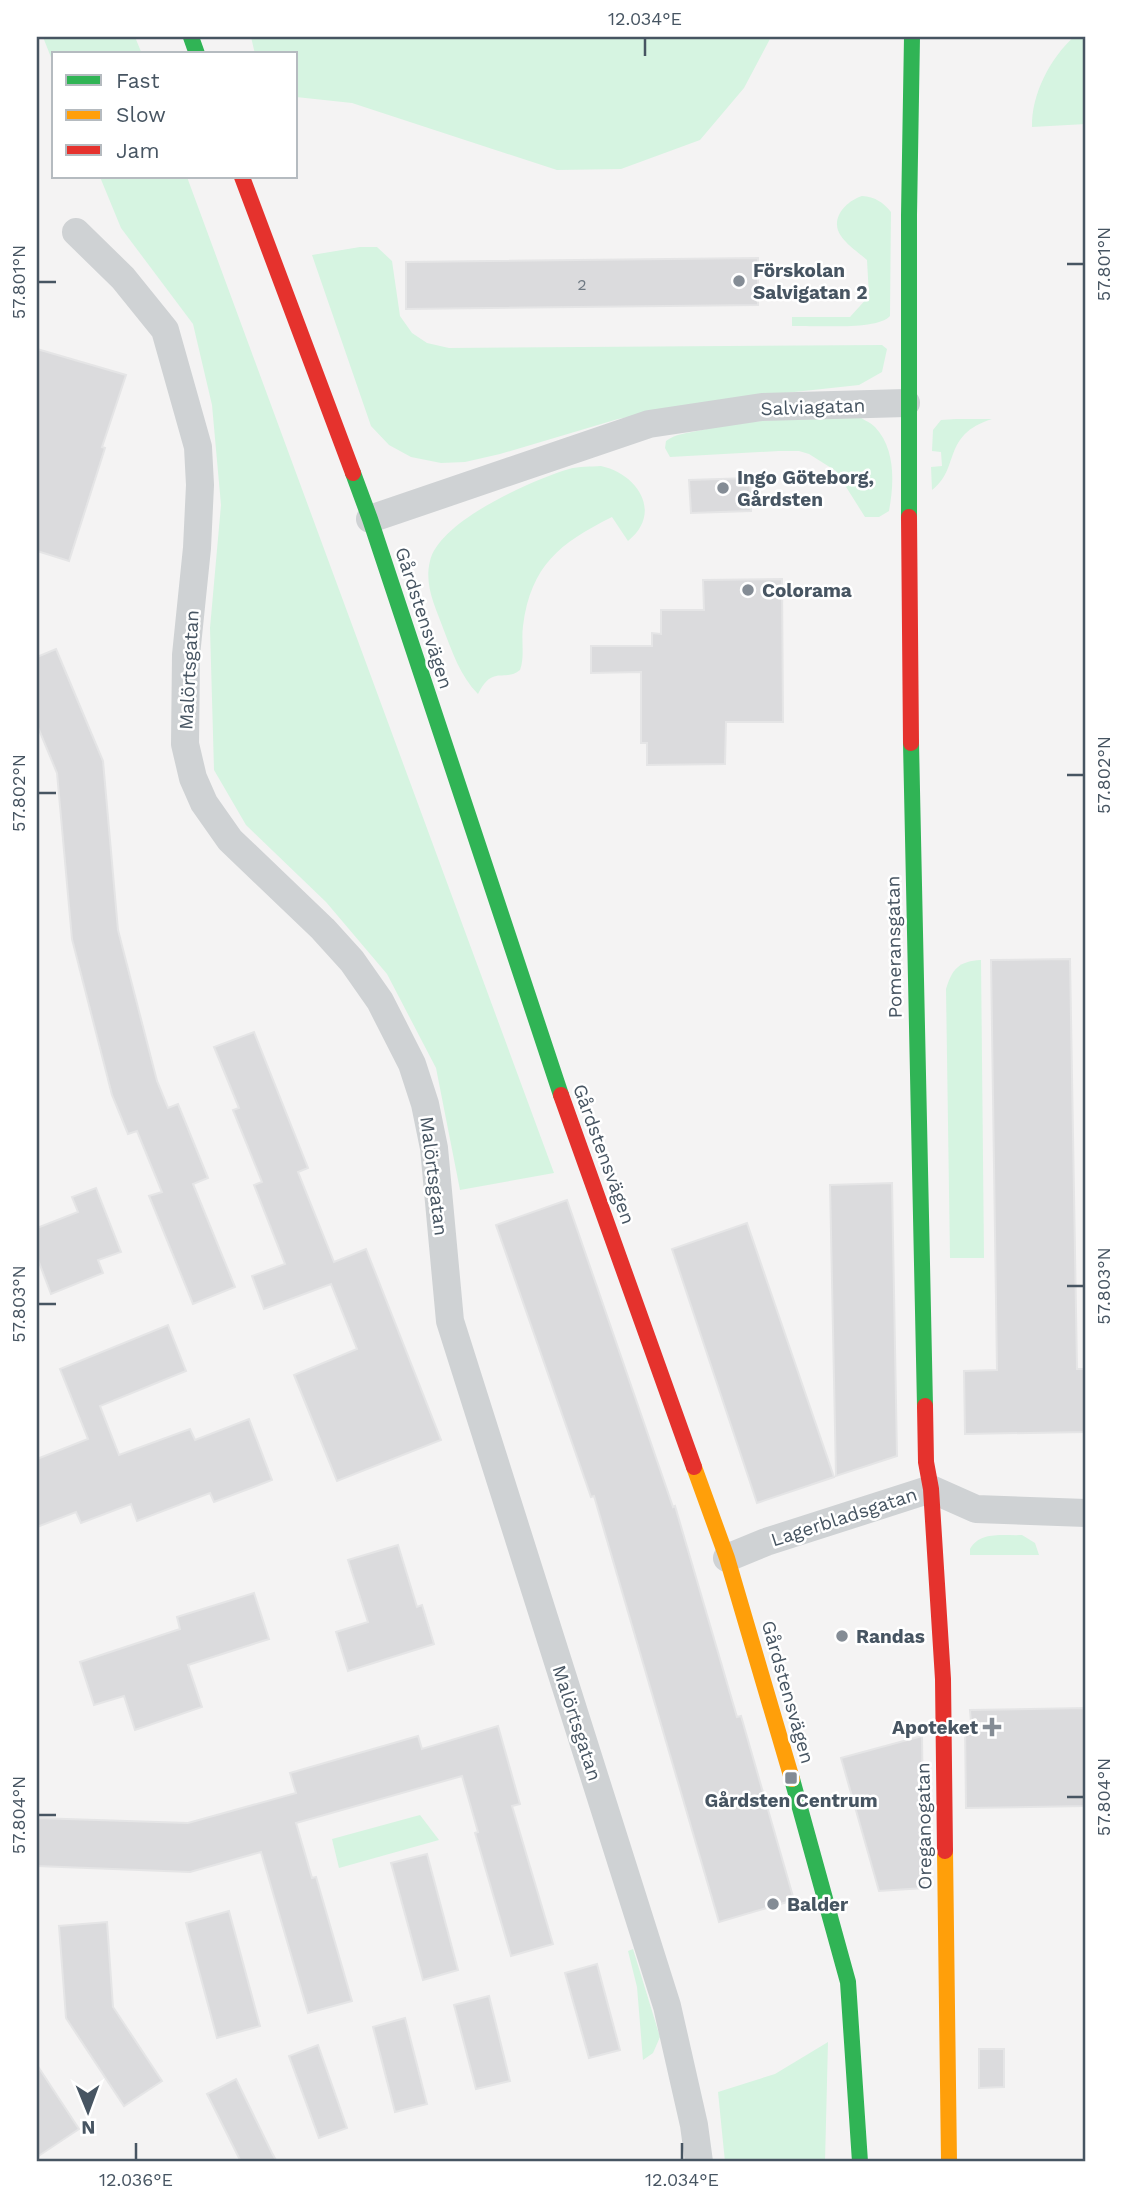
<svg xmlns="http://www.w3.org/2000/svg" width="1123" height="2199" font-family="'Work Sans',sans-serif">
	<rect width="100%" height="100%" fill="#f4f3f3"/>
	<!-- green -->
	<g fill="#d6f4e1">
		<path d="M 43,37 L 135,37 L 142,54 L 54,54 L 54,65 Z"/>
		<path d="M 251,37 L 771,37 L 744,88 L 700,140 L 621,169 L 557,170 L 352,103 L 296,97 L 296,54 L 255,54 Z"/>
		<path d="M 1074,37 L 1086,37 L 1086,124 L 1032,127 C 1031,95 1050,58 1074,37 Z"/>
		<path d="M 100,177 L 187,177 L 554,1173 L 460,1190 L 436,1068 L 387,974 L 326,902 L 246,825 L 214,770 L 210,628 L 221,505 L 212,405 L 193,324 L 121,228 Z"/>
		<path d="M 862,196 C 875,197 883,202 891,212 L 890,316 C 877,331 813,325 792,326 L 792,317 L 850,317 L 869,296 L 867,260 C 859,253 847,245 841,236 C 829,219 846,201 862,196 Z"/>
		<path d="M 360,247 L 377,247 L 392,261 L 400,316 L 412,333 L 427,343 L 449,348 L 882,345 L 887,349 L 882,372 L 859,385 L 731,399 L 618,419 L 500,454 L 465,462 L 441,463 L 411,457 L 389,445 L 371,426 L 312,255 Z"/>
		<path d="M 856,415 C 862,419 870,422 875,427 C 896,449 894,484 889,511 L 879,517 L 865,517 L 836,471 L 809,454 L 799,451 L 779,451 L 670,457 L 665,448 L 666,441 C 675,434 687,433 697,431 C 750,419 802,418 856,415 Z"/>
		<path d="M 956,419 L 992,419 C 941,435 961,468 932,490 L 931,467 L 942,466 L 941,452 L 932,451 L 933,430 L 941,420 Z"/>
		<path d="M 601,466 C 638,474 663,513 628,541 L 612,517 C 560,543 531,565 523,626 C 521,641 525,657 520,670 C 504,683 493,664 478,694 C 460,676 452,651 443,628 C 435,606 424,585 430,561 C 439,521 532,480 569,469 C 579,466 591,467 601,466 Z"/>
		<path d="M 981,960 L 984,1258 L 950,1258 L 946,989 C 952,969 959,961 981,960 Z"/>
		<path d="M 1022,1535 L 1035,1543 L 1039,1555 L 970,1555 L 970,1549 C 980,1531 1003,1536 1022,1535 Z"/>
		<path d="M 420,1815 L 439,1840 L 339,1868 L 332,1839 Z"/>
		<path d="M 633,1949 L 660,2037 L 653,2053 L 643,2060 L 637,1987 L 628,1951 Z"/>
		<path d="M 828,2042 L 825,2162 L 725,2162 L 718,2092 L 775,2074 Z"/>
	</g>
	<!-- building -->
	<g fill="#dbdbdd" stroke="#e5e5e6" stroke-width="2">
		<path d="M 758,258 L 758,305 L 406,309 L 406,262 Z"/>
		<path d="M 37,349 L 126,375 L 102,447 L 105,448 L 69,561 L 37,551 Z"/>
		<path d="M 750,478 L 751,511 L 691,513 L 689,480 Z"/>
		<path d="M 782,579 L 783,722 L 726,722 L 725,764 L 647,765 L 647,743 L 641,743 L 641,672 L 591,673 L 591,646 L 652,646 L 652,633 L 661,634 L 661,610 L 704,610 L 703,580 Z"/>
		<path d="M 56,649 L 103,761 L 118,930 L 157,1081 L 168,1108 L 178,1104 L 208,1178 L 193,1184 L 235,1287 L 193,1304 L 149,1196 L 162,1192 L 137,1131 L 128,1134 L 112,1095 L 72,939 L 57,773 L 37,725 L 37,657 Z"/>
		<path d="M 1070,959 L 1077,1369 L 1084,1369 L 1086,1432 L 965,1434 L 964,1371 L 997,1370 L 991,960 Z"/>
		<path d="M 254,1032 L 308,1168 L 298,1172 L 334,1262 L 366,1249 L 441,1440 L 337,1481 L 294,1375 L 357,1349 L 331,1284 L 264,1309 L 252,1276 L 285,1264 L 254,1185 L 262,1182 L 233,1110 L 239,1108 L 214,1047 Z"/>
		<path d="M 892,1183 L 897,1456 L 836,1476 L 830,1185 Z"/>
		<path d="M 96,1188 L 121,1252 L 98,1260 L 103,1273 L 51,1294 L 37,1257 L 37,1228 L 78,1212 L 72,1197 Z"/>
		<path d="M 567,1200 L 673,1507 L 675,1506 L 737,1717 L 741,1716 L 794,1900 L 719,1922 L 594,1496 L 591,1497 L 496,1225 Z"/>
		<path d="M 747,1223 L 834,1477 L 757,1503 L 672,1249 Z"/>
		<path d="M 168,1325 L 186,1371 L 100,1406 L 119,1455 L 190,1429 L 195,1440 L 249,1419 L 272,1480 L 214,1502 L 210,1493 L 137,1521 L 131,1504 L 81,1523 L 76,1512 L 37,1527 L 37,1459 L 88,1439 L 60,1369 Z"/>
		<path d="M 398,1545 L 417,1607 L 422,1605 L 434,1644 L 348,1671 L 336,1632 L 368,1622 L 348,1560 Z"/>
		<path d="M 254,1593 L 269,1639 L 188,1665 L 202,1707 L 135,1730 L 124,1696 L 94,1705 L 80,1662 L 180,1629 L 177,1617 Z"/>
		<path d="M 1086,1708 L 1086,1806 L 966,1808 L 965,1724 L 971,1723 L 970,1710 Z"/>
		<path d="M 498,1726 L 520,1804 L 512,1806 L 553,1944 L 511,1956 L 475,1833 L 478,1832 L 462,1776 L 296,1823 L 312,1878 L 316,1877 L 352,2001 L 308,2013 L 261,1852 L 190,1872 L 37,1866 L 37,1818 L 188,1823 L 296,1793 L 290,1773 L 418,1736 L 422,1749 Z"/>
		<path d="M 922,1736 L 924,1888 L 879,1891 L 841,1758 Z"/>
		<path d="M 427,1854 L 458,1970 L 423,1980 L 391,1863 Z"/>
		<path d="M 229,1911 L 260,2026 L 217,2038 L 186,1923 Z"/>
		<path d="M 107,1922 L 113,2007 L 162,2081 L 124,2106 L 66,2018 L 59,1926 Z"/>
		<path d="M 597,1964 L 620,2050 L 589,2058 L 565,1973 Z"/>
		<path d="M 489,1996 L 510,2081 L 476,2089 L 454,2005 Z"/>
		<path d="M 405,2018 L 427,2104 L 395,2112 L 373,2027 Z"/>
		<path d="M 318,2045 L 347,2128 L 319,2138 L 289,2056 Z"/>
		<path d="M 979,2049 L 1004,2049 L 1004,2087 L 979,2088 Z"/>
		<path d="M 37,2065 L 79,2129 L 37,2157 Z"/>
		<path d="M 236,2079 L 272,2153 L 277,2162 L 241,2162 L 207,2094 Z"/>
	</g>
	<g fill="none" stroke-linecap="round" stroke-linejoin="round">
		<!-- street -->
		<g stroke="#cfd2d4" stroke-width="28">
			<path d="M 76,232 L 123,278 L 165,330 L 198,447 L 200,485 L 197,548 L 186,655 L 185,744 L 193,778 L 204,803 L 230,840 L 323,929 L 352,961 L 380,1001 L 412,1064 L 425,1104 L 434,1148 L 450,1321 L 667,2006 L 694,2125 L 699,2162"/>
			<path d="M 370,519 L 649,424 L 762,407 L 906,403"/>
			<path d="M 727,1558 L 766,1542 L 931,1489 L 976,1509 L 1086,1513"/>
		</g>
		<!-- fast -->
		<g stroke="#30b455" stroke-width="16">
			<path d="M 191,37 L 197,54"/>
			<path d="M 353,473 L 370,519 L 561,1095"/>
			<path d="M 909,517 L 909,215 L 912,37"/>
			<path d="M 911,743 L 925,1406"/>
			<path d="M 792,1779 L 848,1982 L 860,2162"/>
		</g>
		<!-- slow -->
		<g stroke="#ff9f0a" stroke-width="16">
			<path d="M 694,1467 L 727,1558 L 792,1779"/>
			<path d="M 945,1851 L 949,2162"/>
		</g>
		<!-- jam -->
		<g stroke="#e5322d" stroke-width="16">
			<path d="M 242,177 L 353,473"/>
			<path d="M 909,517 L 911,743"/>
			<path d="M 561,1095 L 694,1467"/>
			<path d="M 925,1406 L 926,1462 L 931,1489 L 943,1679 L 945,1851"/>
		</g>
	</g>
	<!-- ticks -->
	<path fill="none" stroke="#475562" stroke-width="2.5" d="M 645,38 L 645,56M 1067,264 L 1084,264M 38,282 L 56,282M 1067,775 L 1084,775M 38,793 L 56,793M 1067,1286 L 1084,1286M 38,1304 L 56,1304M 1067,1797 L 1084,1797M 38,1815 L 56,1815M 136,2143 L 136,2160M 682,2143 L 682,2160"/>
	<!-- markers -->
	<g fill="#848c95" stroke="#fff" stroke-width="2.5">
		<circle cx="739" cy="281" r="7"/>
		<circle cx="723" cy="488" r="7"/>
		<circle cx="748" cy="590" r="7"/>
		<circle cx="842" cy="1636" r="7"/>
		<path d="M988.5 1716.5h7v7h7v7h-7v7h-7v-7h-7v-7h7z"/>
		<rect x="784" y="1771" width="14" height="14" rx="3.5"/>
		<circle cx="773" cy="1904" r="7"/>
	</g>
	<g text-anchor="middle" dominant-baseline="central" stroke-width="5" stroke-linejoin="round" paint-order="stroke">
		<!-- number labels -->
		<g font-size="16" fill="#6e7882">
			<text x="582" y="284">2</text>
		</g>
		<!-- poi labels -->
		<g font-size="19" font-weight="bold" fill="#475562" stroke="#fff" text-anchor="start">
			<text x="753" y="270">Förskolan<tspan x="753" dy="22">Salvigatan 2</tspan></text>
			<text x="737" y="477">Ingo Göteborg,<tspan x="737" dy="22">Gårdsten</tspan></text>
			<text x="762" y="590">Colorama</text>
			<text x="856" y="1636">Randas</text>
			<text x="978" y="1727" text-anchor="end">Apoteket</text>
			<text x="791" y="1800" text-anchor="middle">Gårdsten Centrum</text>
			<text x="787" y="1904">Balder</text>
		</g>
		<!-- street labels -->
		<g font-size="19" fill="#475562" stroke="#fff">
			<text transform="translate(813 407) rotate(-2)">Salviagatan</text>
			<text transform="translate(424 618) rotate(72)">Gårdstensvägen</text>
			<text transform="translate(189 670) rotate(-87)">Malörtsgatan</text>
			<text transform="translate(894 947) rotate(-91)">Pomeransgatan</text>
			<text transform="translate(604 1154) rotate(70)">Gårdstensvägen</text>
			<text transform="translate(434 1176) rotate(83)">Malörtsgatan</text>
			<text transform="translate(844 1517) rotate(-18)">Lagerbladsgatan</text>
			<text transform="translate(788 1692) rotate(74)">Gårdstensvägen</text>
			<text transform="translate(577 1723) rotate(72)">Malörtsgatan</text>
			<text transform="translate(924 1826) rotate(-91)">Oreganogatan</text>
		</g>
	</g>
	<!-- border -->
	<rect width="1123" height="2199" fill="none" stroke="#ffffff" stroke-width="77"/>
	<!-- legend -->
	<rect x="52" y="52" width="245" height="126" fill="#ffffff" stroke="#b5bbc0" stroke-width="2"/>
	<rect x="66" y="75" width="35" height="10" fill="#30b455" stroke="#b5bbc0" stroke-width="2"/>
	<text x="116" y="88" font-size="21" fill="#475562">Fast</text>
	<rect x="66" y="110" width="35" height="10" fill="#ff9f0a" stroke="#b5bbc0" stroke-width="2"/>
	<text x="116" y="122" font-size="21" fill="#475562">Slow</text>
	<rect x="66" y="145" width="35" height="10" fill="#e5322d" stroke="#b5bbc0" stroke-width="2"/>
	<text x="116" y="158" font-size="21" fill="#475562">Jam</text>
	<!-- north arrow -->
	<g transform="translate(88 2111) rotate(179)" stroke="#ffffff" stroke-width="5" paint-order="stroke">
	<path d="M0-5L12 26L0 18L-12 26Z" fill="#475562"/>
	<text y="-10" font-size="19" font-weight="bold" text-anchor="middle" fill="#475562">N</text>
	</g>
	<rect x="38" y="38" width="1046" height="2122" fill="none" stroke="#475562" stroke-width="2.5"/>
	<g font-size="18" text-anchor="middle" fill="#475562">
		<text x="645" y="25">12.034°E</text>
		<text transform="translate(1104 264) rotate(-90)" y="6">57.801°N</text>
		<text transform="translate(19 282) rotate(-90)" y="6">57.801°N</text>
		<text transform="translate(1104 775) rotate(-90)" y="6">57.802°N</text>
		<text transform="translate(19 793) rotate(-90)" y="6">57.802°N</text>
		<text transform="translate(1104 1286) rotate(-90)" y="6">57.803°N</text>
		<text transform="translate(19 1304) rotate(-90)" y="6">57.803°N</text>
		<text transform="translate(1104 1797) rotate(-90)" y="6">57.804°N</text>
		<text transform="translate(19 1815) rotate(-90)" y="6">57.804°N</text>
		<text x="136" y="2186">12.036°E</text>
		<text x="682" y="2186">12.034°E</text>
	</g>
</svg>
